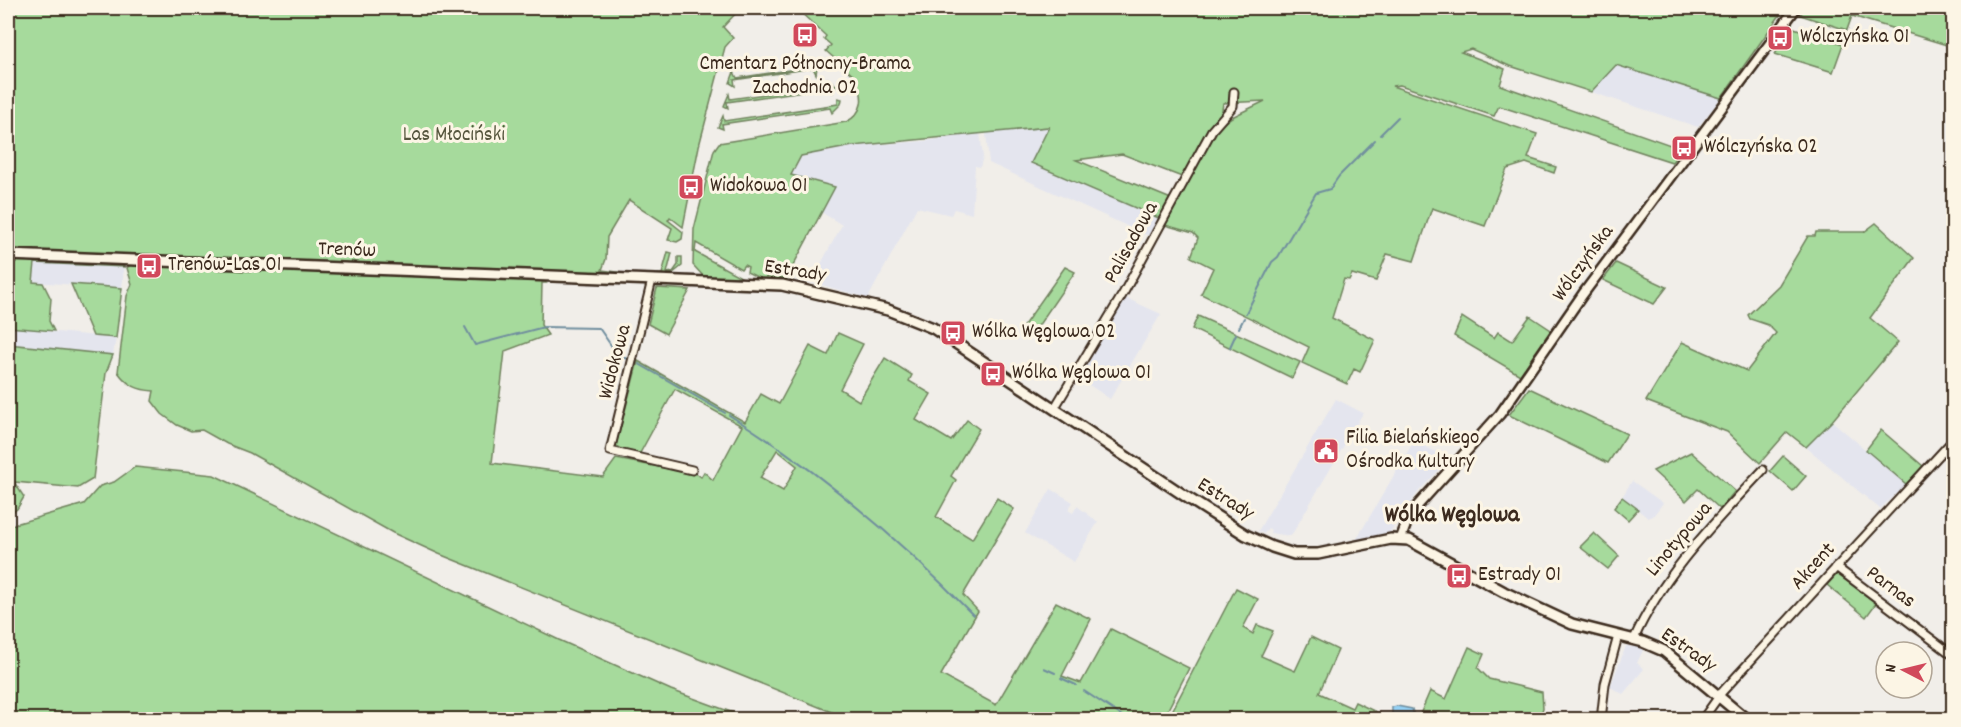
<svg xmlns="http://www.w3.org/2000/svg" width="1961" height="727" font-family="Dekko,sans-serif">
	<rect width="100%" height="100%" fill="#f1eee9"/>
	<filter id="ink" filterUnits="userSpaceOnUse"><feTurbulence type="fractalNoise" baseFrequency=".0167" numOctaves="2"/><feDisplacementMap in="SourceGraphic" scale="12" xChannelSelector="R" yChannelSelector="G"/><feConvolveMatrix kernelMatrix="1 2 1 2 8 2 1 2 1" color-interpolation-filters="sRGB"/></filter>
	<g filter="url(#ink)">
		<!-- built -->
		<g fill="#e4e5ee">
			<path d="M 1616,65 L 1721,98 L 1698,127 L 1591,92 Z"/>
			<path d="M 1049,127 L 1031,163 L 1160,219 L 1149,236 L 989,163 L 986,133 Z"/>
			<path d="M 980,133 L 983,157 L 980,167 L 975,166 L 972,214 L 954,209 L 951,215 L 917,207 L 868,298 L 811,282 L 842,225 L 821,212 L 835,187 L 791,175 L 801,156 L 853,146 L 925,141 Z"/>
			<path d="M 34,263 L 124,267 L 122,288 L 33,282 Z"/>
			<path d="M 1126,298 L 1161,314 L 1110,399 L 1079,378 Z"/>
			<path d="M 8,327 L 116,338 L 113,355 L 8,344 Z"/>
			<path d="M 1336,399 L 1363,413 L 1291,536 L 1270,533 L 1271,530 L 1268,528 L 1264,534 L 1258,531 Z"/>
			<path d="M 1832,421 L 1906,484 L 1880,509 L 1806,447 Z"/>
			<path d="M 1414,441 L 1450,459 L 1419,491 L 1390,532 L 1356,540 Z"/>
			<path d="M 1632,481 L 1663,503 L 1653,516 L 1648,518 L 1622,497 Z"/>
			<path d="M 1051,489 L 1073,502 L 1068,510 L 1073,513 L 1077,506 L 1098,522 L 1074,562 L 1025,533 Z"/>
			<path d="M 1626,646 L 1644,648 L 1637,663 L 1644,669 L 1623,694 L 1610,687 Z"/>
		</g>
		<!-- green -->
		<g fill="#a6da9c" stroke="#70825d" stroke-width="1.5" fill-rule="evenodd">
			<path d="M 8,8 L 736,8 L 739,10 L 723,27 L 733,38 L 725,47 L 699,146 L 683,227 L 670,217 L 668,220 L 683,232 L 682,239 L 677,242 L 668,240 L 672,228 L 629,200 L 607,237 L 606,259 L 602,270 L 618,272 L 617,274 L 8,252 Z"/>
			<path d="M 796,8 L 1785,8 L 1721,98 L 1616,65 L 1591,92 L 1507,65 L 1471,49 L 1461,52 L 1505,69 L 1500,85 L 1682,149 L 1672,162 L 1499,106 L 1494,116 L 1400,85 L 1392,86 L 1537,134 L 1528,158 L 1556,167 L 1554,173 L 1526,163 L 1507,169 L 1485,226 L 1432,208 L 1414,261 L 1387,254 L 1376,281 L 1352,274 L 1349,280 L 1344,279 L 1332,318 L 1375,340 L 1360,372 L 1354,369 L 1347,384 L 1302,363 L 1309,347 L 1201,294 L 1213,268 L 1191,257 L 1198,238 L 1193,233 L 1165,225 L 1218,127 L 1232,117 L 1265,101 L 1223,103 L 1221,117 L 1182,177 L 1122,154 L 1076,160 L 1171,199 L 1161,219 L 1031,163 L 1049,127 L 853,146 L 801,156 L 791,175 L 835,187 L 786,279 L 780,277 L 778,281 L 763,280 L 747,272 L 748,267 L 744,265 L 741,269 L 696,243 L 695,252 L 741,277 L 705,278 L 693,265 L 694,229 L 714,150 L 719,143 L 846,122 C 863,114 866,96 855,82 L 857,79 L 845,68 L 848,63 L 846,61 L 842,65 L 826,51 L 831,45 L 824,39 L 826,36 Z"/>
			<path d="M 1806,8 L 1953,8 L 1953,47 L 1852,16 L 1847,30 L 1800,15 Z"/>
			<path d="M 1794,28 L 1843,44 L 1833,72 L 1775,54 Z"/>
			<path d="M 809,61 L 817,67 L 816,74 L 813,68 L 734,80 L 735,86 L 730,83 L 734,72 L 737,78 L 809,67 Z"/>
			<path d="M 828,79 L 836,85 L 833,92 L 831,87 L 727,102 L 728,108 L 724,106 L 729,94 L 730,99 L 829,85 Z"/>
			<path d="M 838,98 L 842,99 L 841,104 L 832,113 L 830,108 L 722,124 L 723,129 L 718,127 L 723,116 L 724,121 L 838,104 Z"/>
			<path d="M 1876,223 L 1914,258 L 1870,318 L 1898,342 L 1832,421 L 1806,447 L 1787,432 L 1760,463 L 1727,432 L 1646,401 L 1682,342 L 1747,371 L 1776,333 L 1768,325 L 1750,319 L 1748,315 L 1779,285 L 1808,236 L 1815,236 L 1816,232 L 1864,232 Z"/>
			<path d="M 668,252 L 672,253 L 667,273 L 673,272 L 678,265 L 678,257 L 682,257 L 682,266 L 673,273 L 661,276 L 623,274 L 662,274 Z"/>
			<path d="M 8,259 L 121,264 L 124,267 L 35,263 L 33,282 L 43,283 L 51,299 L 49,321 L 54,331 L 8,327 Z"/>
			<path d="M 1616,263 L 1667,287 L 1654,304 L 1603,280 Z"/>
			<path d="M 131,264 L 543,280 L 546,283 L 542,283 L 541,325 L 548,335 L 505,351 L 492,463 L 603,477 L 616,459 L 697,474 L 701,477 L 704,472 L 713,480 L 742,426 L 675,389 L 639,455 L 622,452 L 616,445 L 638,361 L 745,422 L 761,394 L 779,404 L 810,346 L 828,355 L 838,333 L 863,344 L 840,389 L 859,401 L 885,358 L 912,375 L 909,381 L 931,394 L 916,420 L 951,441 L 967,420 L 979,429 L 951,476 L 956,480 L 936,517 L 972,539 L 997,498 L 1014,509 L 963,595 L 978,611 L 941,675 L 996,705 L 1056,602 L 1091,619 L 1062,676 L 1081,683 L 1111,629 L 1189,668 L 1163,719 L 852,719 L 829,711 L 439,554 L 393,533 L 250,453 L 227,444 L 202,430 L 191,431 L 177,425 L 162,414 L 152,401 L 154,391 C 138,390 128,386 118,372 L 127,296 L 132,284 L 127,268 ZM 777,450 L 797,466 L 783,491 L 760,478 Z"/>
			<path d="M 1065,267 L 1075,272 L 1032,335 L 1022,328 Z"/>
			<path d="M 71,284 L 122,288 L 116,338 L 93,336 Z"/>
			<path d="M 657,288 L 690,290 L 666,334 L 648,324 Z"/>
			<path d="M 1198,316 L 1300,362 L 1292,378 L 1192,329 Z"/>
			<path d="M 1530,316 L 1551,330 L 1520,375 L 1454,336 L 1462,317 L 1494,338 L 1498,332 L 1512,341 Z"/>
			<path d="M 8,344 L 113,355 L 106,373 L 93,479 L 78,488 L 14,482 L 24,497 L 17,509 L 8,515 Z"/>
			<path d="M 1529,388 L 1627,434 L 1608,463 L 1509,415 Z"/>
			<path d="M 1881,430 L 1923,466 L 1906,484 L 1866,450 Z"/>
			<path d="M 1691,452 L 1735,491 L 1720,509 L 1698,489 L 1686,501 L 1653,471 Z"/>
			<path d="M 1783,456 L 1806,476 L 1793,491 L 1770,471 Z"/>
			<path d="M 135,467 L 214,475 L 559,640 L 671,690 L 750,719 L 8,719 L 8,526 L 84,504 L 100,486 L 114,482 Z"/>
			<path d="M 1622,497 L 1638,509 L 1628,520 L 1614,508 Z"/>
			<path d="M 1594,533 L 1619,556 L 1608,569 L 1580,547 Z"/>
			<path d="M 1837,574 L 1877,602 L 1866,617 L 1827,585 Z"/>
			<path d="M 1236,588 L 1258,599 L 1243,628 L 1253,634 L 1257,625 L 1273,631 L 1261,656 L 1295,671 L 1311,637 L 1338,650 L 1319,693 L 1352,708 L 1355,702 L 1391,719 L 1168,719 Z"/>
			<path d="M 1469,647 L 1484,654 L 1478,668 L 1489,679 L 1542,692 L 1543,708 L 1539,719 L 1418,719 L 1430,691 L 1446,699 Z"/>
		</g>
		<!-- water -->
		<path fill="#94d0f4" stroke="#708e9e" stroke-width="1.5" d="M 1397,706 L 1412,709 L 1414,716 L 1410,719 L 1392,715 L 1392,707 Z"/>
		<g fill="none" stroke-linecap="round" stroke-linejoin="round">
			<!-- stream -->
			<g stroke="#708e9e" stroke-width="2">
				<path d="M 1380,135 L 1398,117"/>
				<path d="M 1246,313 L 1272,262 L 1278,257 L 1316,193 L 1330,189 L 1339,176 L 1375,140"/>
				<path d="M 465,327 L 475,345 L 544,327 L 599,328 L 617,354 L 627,359"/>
				<path d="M 1239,328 L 1244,318"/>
				<path d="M 1230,347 L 1236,334"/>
				<path d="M 639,364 L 725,413"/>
				<path d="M 729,415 C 819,470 900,540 973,615"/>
				<path d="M 1044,668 L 1055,673"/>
				<path d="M 1061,678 L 1076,685"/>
				<path d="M 1084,691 L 1128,720"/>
			</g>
			<!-- minor casing -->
			<g stroke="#3b2a1e" stroke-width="11">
				<g id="minor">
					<path d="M 652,280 L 610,451 L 692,470"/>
					<path d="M 1054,409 L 1124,292 L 1212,130 L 1233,106 L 1234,92"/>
					<path d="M 1836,567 L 1954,656"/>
					<path d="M 1634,639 C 1663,574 1715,522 1763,470"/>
					<path d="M 1601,720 L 1605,684 L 1618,636"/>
					<path d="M 1702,720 L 1722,692 L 1954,439"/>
				</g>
			</g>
			<!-- tertiary casing -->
			<g stroke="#3b2a1e" stroke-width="13">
				<path id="tertiary" d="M 1401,538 L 1410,514 L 1500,414 L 1583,294 L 1796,8"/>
			</g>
			<!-- secondary casing -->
			<g stroke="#3b2a1e" stroke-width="14">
				<path id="secondary" d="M 8,255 L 782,285 L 888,310 L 933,328 L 1191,500 L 1246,535 L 1272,547 L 1294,554 L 1318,554 L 1391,539 L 1409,540 L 1504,592 L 1572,624 L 1643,642 L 1664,651 L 1747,720"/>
			</g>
			<!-- minor -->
			<use href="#minor" stroke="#fcf5e5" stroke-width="7"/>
			<!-- tertiary -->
			<use href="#tertiary" stroke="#fcf5e5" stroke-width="8"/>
			<!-- secondary -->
			<use href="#secondary" stroke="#fcf5e5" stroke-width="9"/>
		</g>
	</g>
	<!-- icons -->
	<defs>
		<g id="bus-square" transform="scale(1.35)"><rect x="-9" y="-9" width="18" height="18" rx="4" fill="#d1495b" stroke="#fcf5e5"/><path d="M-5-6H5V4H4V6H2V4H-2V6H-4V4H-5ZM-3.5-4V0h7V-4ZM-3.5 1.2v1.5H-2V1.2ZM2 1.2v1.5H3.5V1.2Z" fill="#fff"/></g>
		<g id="civic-square" transform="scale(1.35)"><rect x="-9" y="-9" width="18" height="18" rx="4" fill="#d1495b" stroke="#fcf5e5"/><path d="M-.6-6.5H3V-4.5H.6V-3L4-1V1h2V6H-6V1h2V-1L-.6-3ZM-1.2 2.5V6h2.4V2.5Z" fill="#fff"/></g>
	</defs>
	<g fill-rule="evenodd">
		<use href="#bus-square" x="805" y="35"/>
		<use href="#bus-square" x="1780" y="38"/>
		<use href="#bus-square" x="1684" y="148"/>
		<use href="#bus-square" x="691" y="187"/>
		<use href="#bus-square" x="149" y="266"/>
		<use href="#bus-square" x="953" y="333"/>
		<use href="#bus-square" x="993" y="374"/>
		<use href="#civic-square" x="1326" y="451"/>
		<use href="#bus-square" x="1459" y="576"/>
	</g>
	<g text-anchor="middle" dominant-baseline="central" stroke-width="6" stroke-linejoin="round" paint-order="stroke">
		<!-- poi labels -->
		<g font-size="21" fill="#3b2a1e" stroke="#fcf5e5" text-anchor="start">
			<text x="1800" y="38">Wólczyńska 01</text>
			<text x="805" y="65" text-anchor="middle">Cmentarz Północny-Brama<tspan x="805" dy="24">Zachodnia 02</tspan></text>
			<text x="1704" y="148">Wólczyńska 02</text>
			<text x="710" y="187">Widokowa 01</text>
			<text x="168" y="266">Trenów-Las 01</text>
			<text x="972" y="333">Wólka Węglowa 02</text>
			<text x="1012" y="374">Wólka Węglowa 01</text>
			<text x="1346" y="439">Filia Bielańskiego<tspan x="1346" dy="24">Ośrodka Kultury</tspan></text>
			<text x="1478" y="576">Estrady 01</text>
		</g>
		<!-- park labels -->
		<g font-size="21" fill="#56563e" stroke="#fcf5e5">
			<text x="454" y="136">Las Młociński</text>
		</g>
		<!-- street labels -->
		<g font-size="21" fill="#3b2a1e" stroke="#fcf5e5">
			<text transform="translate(1132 243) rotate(-61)">Palisadowa</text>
			<text transform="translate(347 251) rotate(2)">Trenów</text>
			<text transform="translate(1584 264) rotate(-54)">Wólczyńska</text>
			<text transform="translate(795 272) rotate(9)">Estrady</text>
			<text transform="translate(616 362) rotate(-75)">Widokowa</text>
			<text transform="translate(1225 500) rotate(32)">Estrady</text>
			<text transform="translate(1680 540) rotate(-50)">Linotypowa</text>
			<text transform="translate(1814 567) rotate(-48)">Akcent</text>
			<text transform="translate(1890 588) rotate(37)">Parnas</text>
			<text transform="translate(1688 651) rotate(35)">Estrady</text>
		</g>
		<!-- quarter labels -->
		<g font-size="24" font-weight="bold" fill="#3b2a1e" stroke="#fcf5e5">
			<text x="1452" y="516">Wólka Węglowa</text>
		</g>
	</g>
	<!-- margin -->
	<rect width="1961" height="727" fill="none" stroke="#fcf5e5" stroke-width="30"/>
	<rect x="15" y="15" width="1931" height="697" fill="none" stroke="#3b2a1e" stroke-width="2" filter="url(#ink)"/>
	<!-- north arrow -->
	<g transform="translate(1904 670) rotate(277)"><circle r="28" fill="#fcf5e5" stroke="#afa495" stroke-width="1.5"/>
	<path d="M0-4.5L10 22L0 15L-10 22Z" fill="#d1495b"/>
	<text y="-9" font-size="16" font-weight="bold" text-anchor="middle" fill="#3b2a1e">N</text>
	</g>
</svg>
